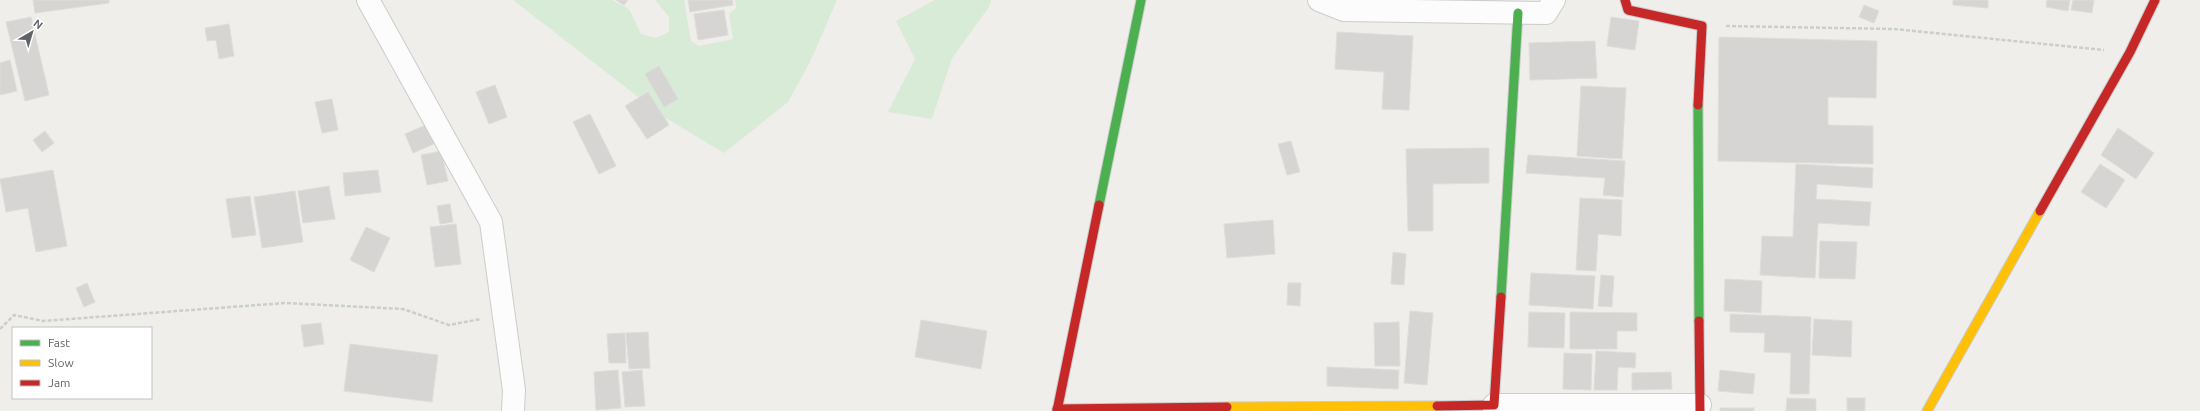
<svg xmlns="http://www.w3.org/2000/svg" width="2200" height="411" font-family="Ubuntu,sans-serif">
	<rect width="100%" height="100%" fill="#efeeea"/>
	<!-- green -->
	<g fill="#d8ebd6">
		<path d="M 513,0 L 613,0 L 629,9 L 641,34 L 656,38 L 669,32 L 669,17 L 655,0 L 684,0 L 691,41 L 699,46 L 733,39 L 729,14 L 736,8 L 735,0 L 837,0 L 810,62 L 788,102 L 724,153 L 664,117 Z"/>
		<path d="M 935,0 L 991,0 L 989,7 L 952,58 L 932,119 L 888,112 L 915,59 L 896,21 Z"/>
	</g>
	<!-- building -->
	<g fill="#d6d5d3" stroke="#deddd9">
		<path d="M 33,0 L 109,0 L 109,3 L 35,13 Z"/>
		<path d="M 616,0 L 628,0 L 624,5 Z"/>
		<path d="M 688,0 L 732,0 L 733,5 L 690,12 Z"/>
		<path d="M 1953,0 L 1988,0 L 1988,8 L 1953,5 Z"/>
		<path d="M 2047,0 L 2070,0 L 2068,11 L 2046,7 Z"/>
		<path d="M 2073,0 L 2094,0 L 2092,13 L 2071,10 Z"/>
		<path d="M 1864,5 L 1879,11 L 1874,23 L 1859,17 Z"/>
		<path d="M 724,10 L 728,35 L 698,40 L 694,14 Z"/>
		<path d="M 31,17 L 49,95 L 25,101 L 6,22 Z"/>
		<path d="M 1611,17 L 1639,21 L 1635,50 L 1607,46 Z"/>
		<path d="M 229,24 L 234,56 L 219,59 L 216,40 L 207,41 L 205,28 Z"/>
		<path d="M 1337,32 L 1413,36 L 1409,110 L 1382,109 L 1384,72 L 1335,69 Z"/>
		<path d="M 1719,37 L 1877,41 L 1876,98 L 1828,97 L 1828,125 L 1873,126 L 1873,164 L 1718,161 Z"/>
		<path d="M 1595,41 L 1597,78 L 1530,80 L 1529,43 Z"/>
		<path d="M 10,60 L 17,91 L 0,95 L 0,63 Z"/>
		<path d="M 659,66 L 678,99 L 664,107 L 645,74 Z"/>
		<path d="M 495,85 L 507,117 L 489,124 L 476,92 Z"/>
		<path d="M 1581,86 L 1626,88 L 1622,159 L 1577,156 Z"/>
		<path d="M 648,92 L 669,125 L 647,139 L 625,106 Z"/>
		<path d="M 332,99 L 338,130 L 322,133 L 315,102 Z"/>
		<path d="M 590,114 L 616,166 L 599,174 L 573,122 Z"/>
		<path d="M 428,124 L 436,143 L 413,153 L 405,134 Z"/>
		<path d="M 2118,128 L 2154,153 L 2136,179 L 2101,155 Z"/>
		<path d="M 45,131 L 54,143 L 42,152 L 33,140 Z"/>
		<path d="M 1291,141 L 1300,172 L 1287,175 L 1278,144 Z"/>
		<path d="M 1489,148 L 1489,183 L 1433,184 L 1433,231 L 1408,231 L 1406,149 Z"/>
		<path d="M 441,151 L 448,181 L 427,185 L 421,155 Z"/>
		<path d="M 1528,155 L 1625,161 L 1623,197 L 1603,195 L 1605,178 L 1526,173 Z"/>
		<path d="M 1796,164 L 1873,168 L 1872,188 L 1817,184 L 1816,199 L 1871,202 L 1869,226 L 1818,223 L 1815,278 L 1760,275 L 1762,236 L 1793,237 Z"/>
		<path d="M 2100,164 L 2125,180 L 2106,208 L 2081,192 Z"/>
		<path d="M 53,170 L 67,246 L 36,252 L 28,208 L 6,212 L 0,179 Z"/>
		<path d="M 378,170 L 381,192 L 345,196 L 343,173 Z"/>
		<path d="M 329,186 L 335,219 L 303,223 L 298,191 Z"/>
		<path d="M 295,191 L 303,242 L 262,248 L 254,197 Z"/>
		<path d="M 250,196 L 256,235 L 232,238 L 226,199 Z"/>
		<path d="M 1580,198 L 1622,200 L 1621,236 L 1598,234 L 1596,271 L 1576,270 Z"/>
		<path d="M 450,204 L 453,222 L 440,224 L 437,206 Z"/>
		<path d="M 1273,220 L 1275,254 L 1227,258 L 1224,224 Z"/>
		<path d="M 456,224 L 461,264 L 435,267 L 430,227 Z"/>
		<path d="M 366,227 L 390,238 L 374,272 L 350,260 Z"/>
		<path d="M 1820,241 L 1857,242 L 1855,279 L 1819,278 Z"/>
		<path d="M 1393,252 L 1406,254 L 1404,285 L 1391,284 Z"/>
		<path d="M 1531,273 L 1595,276 L 1593,309 L 1529,305 Z"/>
		<path d="M 1601,275 L 1614,276 L 1612,307 L 1598,306 Z"/>
		<path d="M 1725,279 L 1762,281 L 1761,313 L 1724,311 Z"/>
		<path d="M 87,283 L 95,302 L 84,307 L 76,288 Z"/>
		<path d="M 1288,283 L 1301,283 L 1300,306 L 1287,305 Z"/>
		<path d="M 1410,311 L 1433,313 L 1427,385 L 1404,383 Z"/>
		<path d="M 1529,312 L 1565,313 L 1564,348 L 1528,347 Z"/>
		<path d="M 1570,312 L 1637,313 L 1637,331 L 1617,331 L 1617,349 L 1570,349 Z"/>
		<path d="M 1730,314 L 1811,317 L 1809,394 L 1790,394 L 1791,353 L 1764,352 L 1765,333 L 1730,332 Z"/>
		<path d="M 1814,319 L 1852,321 L 1851,357 L 1812,355 Z"/>
		<path d="M 921,320 L 987,331 L 981,369 L 915,357 Z"/>
		<path d="M 1399,322 L 1400,366 L 1375,366 L 1374,323 Z"/>
		<path d="M 321,323 L 324,344 L 304,347 L 301,325 Z"/>
		<path d="M 648,332 L 650,368 L 629,369 L 626,333 Z"/>
		<path d="M 625,333 L 626,363 L 609,363 L 607,334 Z"/>
		<path d="M 350,344 L 438,355 L 432,402 L 344,391 Z"/>
		<path d="M 1596,351 L 1636,353 L 1635,368 L 1618,367 L 1617,390 L 1594,390 Z"/>
		<path d="M 1564,353 L 1592,354 L 1591,390 L 1563,389 Z"/>
		<path d="M 1327,367 L 1399,370 L 1398,389 L 1327,386 Z"/>
		<path d="M 618,370 L 621,408 L 596,410 L 594,372 Z"/>
		<path d="M 642,370 L 645,406 L 625,407 L 622,372 Z"/>
		<path d="M 1720,370 L 1755,374 L 1753,394 L 1718,391 Z"/>
		<path d="M 1671,372 L 1672,389 L 1632,390 L 1632,373 Z"/>
		<path d="M 1787,398 L 1816,399 L 1816,411 L 1786,411 Z"/>
		<rect x="1847" y="398" width="18" height="13"/>
		<rect x="1720" y="408" width="34" height="3"/>
	</g>
	<g fill="none" stroke-linecap="round" stroke-linejoin="round">
		<!-- street casing -->
		<g stroke="#cbcccc" stroke-width="24">
			<g id="street">
				<path d="M 368,0 L 491,222 L 514,390 L 513,411"/>
				<path d="M 1319,0 L 1344,10 L 1546,13 L 1554,0"/>
				<path d="M 1494,411 L 1494,405 L 1700,405"/>
			</g>
		</g>
		<!-- fast casing -->
		<g stroke="#cacacb" stroke-width="11">
			<g id="fast">
				<path d="M 1698,105 L 1699,321"/>
				<path d="M 1099,205 L 1141,0"/>
				<path d="M 1501,297 L 1518,13"/>
			</g>
		</g>
		<!-- slow casing -->
		<g stroke="#cacacb" stroke-width="11">
			<g id="slow">
				<path d="M 1227,407 L 1437,406"/>
				<path d="M 1927,411 L 2040,211"/>
			</g>
		</g>
		<!-- jam casing -->
		<g stroke="#cacacb" stroke-width="11">
			<g id="jam">
				<path d="M 1625,0 L 1628,10 L 1702,26 L 1698,105"/>
				<path d="M 2040,211 L 2130,52 L 2155,0"/>
				<path d="M 1699,321 L 1700,411"/>
				<path d="M 1437,406 L 1494,405 L 1501,297"/>
				<path d="M 1057,409 L 1227,407"/>
				<path d="M 1057,411 L 1099,205"/>
			</g>
		</g>
		<!-- path -->
		<g stroke="#cacfcc" stroke-width="2.5" stroke-dasharray="4 2" stroke-linecap="butt">
			<path d="M 1726,26 L 1894,29 L 2104,50"/>
			<path d="M 0,329 L 14,315 L 43,321 L 285,303 L 403,309 L 449,325 L 481,319"/>
		</g>
		<!-- street -->
		<use href="#street" stroke="#fdfcfc" stroke-width="22"/>
		<!-- fast -->
		<use href="#fast" stroke="#4caf50" stroke-width="9"/>
		<!-- slow -->
		<use href="#slow" stroke="#ffc107" stroke-width="9"/>
		<!-- jam -->
		<use href="#jam" stroke="#c62828" stroke-width="9"/>
	</g>
	<!-- legend -->
	<rect x="12" y="327" width="140" height="72" fill="#ffffff" stroke="#bfc1c3"/>
	<rect x="20" y="340" width="20" height="6" fill="#4caf50" stroke="#bfc1c3"/>
	<text x="48" y="347" font-size="12" fill="#5f6368">Fast</text>
	<rect x="20" y="360" width="20" height="6" fill="#ffc107" stroke="#bfc1c3"/>
	<text x="48" y="367" font-size="12" fill="#5f6368">Slow</text>
	<rect x="20" y="380" width="20" height="6" fill="#c62828" stroke="#bfc1c3"/>
	<text x="48" y="387" font-size="12" fill="#5f6368">Jam</text>
	<!-- north arrow -->
	<g transform="translate(32 32) rotate(38)" stroke="#ffffff" stroke-width="3" paint-order="stroke">
	<path d="M0-3L7 15L0 10L-7 15Z" fill="#5f6368"/>
	<text y="-6" font-size="11" font-weight="bold" text-anchor="middle" fill="#5f6368">N</text>
	</g>
</svg>
